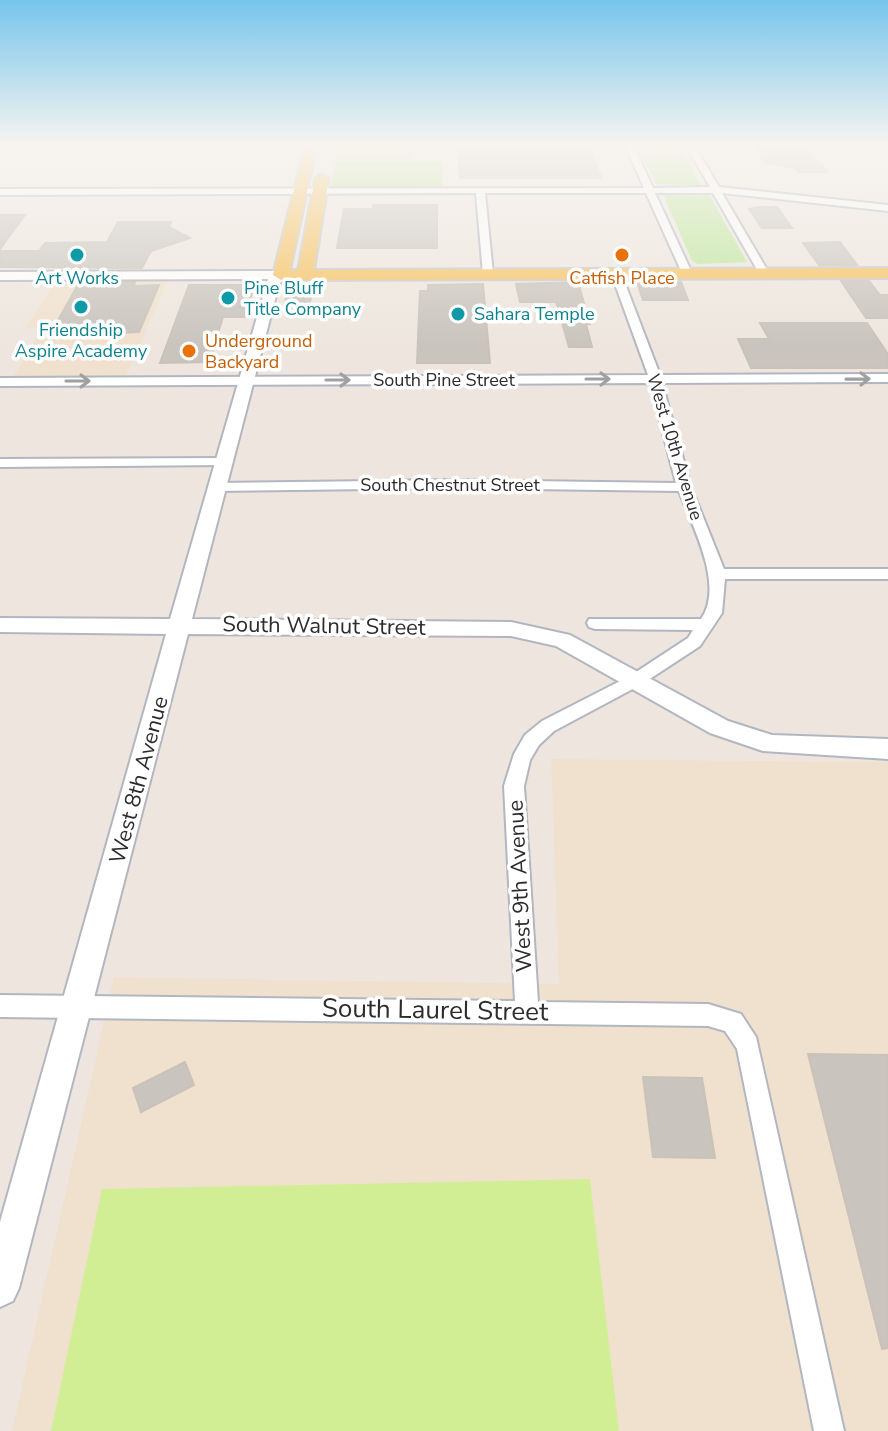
<svg xmlns="http://www.w3.org/2000/svg" width="888" height="1431" font-family="'Nunito Sans',sans-serif">
	<rect width="100%" height="100%" fill="#eee6de"/>
	<!-- education -->
	<g fill="#f0e1ce">
		<path d="M 58,278 L 169,278 L 125,378 L 12,378 L 43,328 L 26,328 Z"/>
		<path d="M 551,759 L 888,762 L 888,1431 L 12,1431 L 114,977 L 559,984 Z"/>
	</g>
	<!-- green -->
	<g fill="#bce699">
		<path d="M 338,145 L 412,145 L 412,160 L 336,160 Z"/>
		<path d="M 638,145 L 679,145 L 701,186 L 656,184 Z"/>
		<path d="M 336,161 L 442,161 L 443,188 L 333,188 L 331,186 Z"/>
		<path d="M 663,194 L 710,196 L 747,262 L 698,264 L 692,261 Z"/>
	</g>
	<!-- pitch -->
	<path fill="#d2ee95" d="M 590,1179 L 619,1431 L 51,1431 L 102,1189 Z"/>
	<!-- building -->
	<g fill="#c9c4bd" stroke="#cac2b8" stroke-width="2">
		<path d="M 457,145 L 589,145 L 601,178 L 460,178 Z"/>
		<path d="M 753,145 L 804,145 L 827,172 L 799,172 L 795,168 L 766,163 Z"/>
		<path d="M 373,205 L 437,205 L 437,248 L 337,248 L 344,209 L 373,209 Z"/>
		<path d="M 757,207 L 777,207 L 792,228 L 762,228 L 749,209 Z"/>
		<path d="M 0,215 L 25,215 L 0,249 Z"/>
		<path d="M 118,222 L 171,222 L 169,227 L 190,238 L 151,251 L 142,268 L 0,267 L 0,251 L 39,251 L 45,243 L 107,242 Z"/>
		<path d="M 840,242 L 857,265 L 819,265 L 803,243 Z"/>
		<path d="M 841,281 L 869,281 L 880,295 L 888,295 L 888,318 L 866,318 Z"/>
		<path d="M 135,282 L 134,286 L 159,285 L 139,332 L 72,335 L 76,327 L 62,327 L 64,322 L 57,322 L 79,283 Z"/>
		<path d="M 578,282 L 590,324 L 586,324 L 592,347 L 569,347 L 556,302 L 520,302 L 516,284 Z"/>
		<path d="M 637,282 L 681,282 L 688,300 L 643,300 Z"/>
		<path d="M 483,284 L 490,363 L 417,363 L 420,291 L 428,291 L 428,285 Z"/>
		<path d="M 189,285 L 254,285 L 245,317 L 223,317 L 209,362 L 160,363 Z"/>
		<path d="M 288,289 L 313,289 L 309,306 L 284,306 Z"/>
		<path d="M 760,323 L 867,323 L 888,354 L 888,368 L 751,368 L 738,339 L 769,339 Z"/>
		<path d="M 808,1054 L 888,1055 L 888,1348 L 882,1349 Z"/>
		<path d="M 185,1062 L 194,1085 L 141,1112 L 133,1088 Z"/>
		<path d="M 643,1077 L 702,1078 L 715,1158 L 653,1157 Z"/>
	</g>
	<g fill="none" stroke-linecap="round" stroke-linejoin="round">
		<!-- street casing -->
		<g stroke="#b2b6c0" stroke-width="4">
			<g id="street">
				<path d="M 625,145 L 633,145 L 653,188 L 710,187 L 686,145 L 694,145 L 719,187 L 888,205 L 888,211 L 722,193 L 769,273 L 764,276 L 759,273 L 713,193 L 655,193 L 692,273 L 687,276 L 682,273 L 646,193 L 485,193 L 493,274 L 488,277 L 483,274 L 476,193 L 0,195 L 0,189 L 644,188 Z"/>
				<path d="M 616,270 L 621,273 L 660,375 L 888,374 L 888,382 L 662,383 L 691,487 L 724,569 L 888,569 L 888,579 L 725,579 L 722,613 L 700,646 L 642,684 L 554,731 L 539,745 L 530,760 L 524,786 L 538,1002 L 708,1004 L 741,1014 L 756,1037 L 844,1431 L 814,1431 L 737,1049 L 725,1031 L 708,1026 L 0,1017 L 0,995 L 515,1001 L 504,786 L 514,754 L 525,735 L 542,721 L 630,676 L 688,638 L 693,630 L 595,629 L 589,627 L 587,623 L 589,619 L 701,619 C 725,585 692,526 679,491 L 454,488 L 215,491 L 208,487 L 215,483 L 454,480 L 676,483 L 650,383 L 0,386 L 0,378 L 648,375 L 611,273 Z"/>
				<path d="M 222,458 L 229,462 L 227,465 L 0,467 L 0,459 Z"/>
			</g>
		</g>
		<!-- secondary casing -->
		<g stroke="#b2b6c0" stroke-width="4">
			<path id="secondary" d="M 281,271 L 288,275 L 279,284 L 192,619 L 511,622 L 570,635 L 728,721 L 772,735 L 888,739 L 888,759 L 763,751 L 710,733 L 556,646 L 511,636 L 188,634 L 19,1288 L 13,1301 L 0,1307 L 0,1222 L 166,634 L 0,632 L 0,618 L 170,619 L 268,279 L 0,280 L 0,272 Z"/>
		</g>
		<!-- primary casing -->
		<g stroke="#c8c8c8" stroke-width="4">
			<path id="primary" d="M 305,145 L 317,145 L 290,270 L 298,270 L 315,178 L 322,174 L 329,178 L 314,270 L 888,268 L 888,278 L 281,280 L 273,275 Z"/>
		</g>
		<!-- street -->
		<use href="#street" fill="#fff" fill-rule="evenodd"/>
		<!-- secondary -->
		<use href="#secondary" fill="#fff" fill-rule="evenodd"/>
		<!-- primary -->
		<use href="#primary" fill="#f6c15c" fill-rule="evenodd"/>
	</g>
	<!-- one-way arrows -->
	<defs><path id="oneway-shaft" d="M-6 0H5M1.5-3L5.5 0L1.5 3" fill="none" stroke-width="1.6" stroke-linecap="round" stroke-linejoin="round" transform="scale(2)"/></defs>
	<g stroke="#a0a0a0">
		<use href="#oneway-shaft" transform="translate(598 379)"/>
		<use href="#oneway-shaft" transform="translate(858 379) rotate(-1)"/>
		<use href="#oneway-shaft" transform="translate(338 380)"/>
		<use href="#oneway-shaft" transform="translate(78 381)"/>
	</g>
	<!-- sky -->
	<linearGradient id="sky" x2="0" y2="1"><stop stop-color="#77c5ec"/><stop offset="0.42" stop-color="#f7f4f0"/><stop offset="1" stop-color="#f7f4f0" stop-opacity="0"/></linearGradient>
	<rect width="888" height="345" fill="url(#sky)"/>
	<!-- markers -->
	<g fill="#0f9aa8" stroke="#fff" stroke-width="3">
		<circle cx="77" cy="255" r="8"/>
		<circle cx="228" cy="298" r="8"/>
		<circle cx="81" cy="307" r="8"/>
		<circle cx="458" cy="314" r="8"/>
	</g>
	<g fill="#e8710a" stroke="#fff" stroke-width="3">
		<circle cx="622" cy="255" r="8"/>
		<circle cx="189" cy="351" r="8"/>
	</g>
	<g text-anchor="middle" dominant-baseline="central" stroke-width="7" stroke-linejoin="round" paint-order="stroke">
		<!-- far-culture labels -->
		<g font-size="18" fill="#0d838f" stroke="#fff">
			<text x="77" y="278">Art Works</text>
			<text x="244" y="288" text-anchor="start">Pine Bluff<tspan x="244" dy="21">Title Company</tspan></text>
			<text x="474" y="314" text-anchor="start">Sahara Temple</text>
			<text x="81" y="330">Friendship<tspan x="81" dy="21">Aspire Academy</tspan></text>
		</g>
		<!-- far-food labels -->
		<g font-size="18" fill="#c56008" stroke="#fff">
			<text x="622" y="278">Catfish Place</text>
			<text x="205" y="341" text-anchor="start">Underground<tspan x="205" dy="21">Backyard</tspan></text>
		</g>
		<!-- far-street labels -->
		<g font-size="18" fill="#2c2c2c" stroke="#fff">
			<text x="444" y="380">South Pine Street</text>
			<text transform="translate(675 447) rotate(73)">West 10th Avenue</text>
			<text x="450" y="485">South Chestnut Street</text>
		</g>
		<!-- street labels -->
		<g font-size="22" fill="#2c2c2c" stroke="#fff">
			<text transform="translate(324 626) rotate(1)">South Walnut Street</text>
			<text transform="translate(139 780) rotate(-75)">West 8th Avenue</text>
			<text transform="translate(520 886) rotate(-93)">West 9th Avenue</text>
		</g>
		<!-- near-street labels -->
		<g font-size="26" fill="#2c2c2c" stroke="#fff">
			<text transform="translate(435 1010) rotate(1)">South Laurel Street</text>
		</g>
	</g>
</svg>
